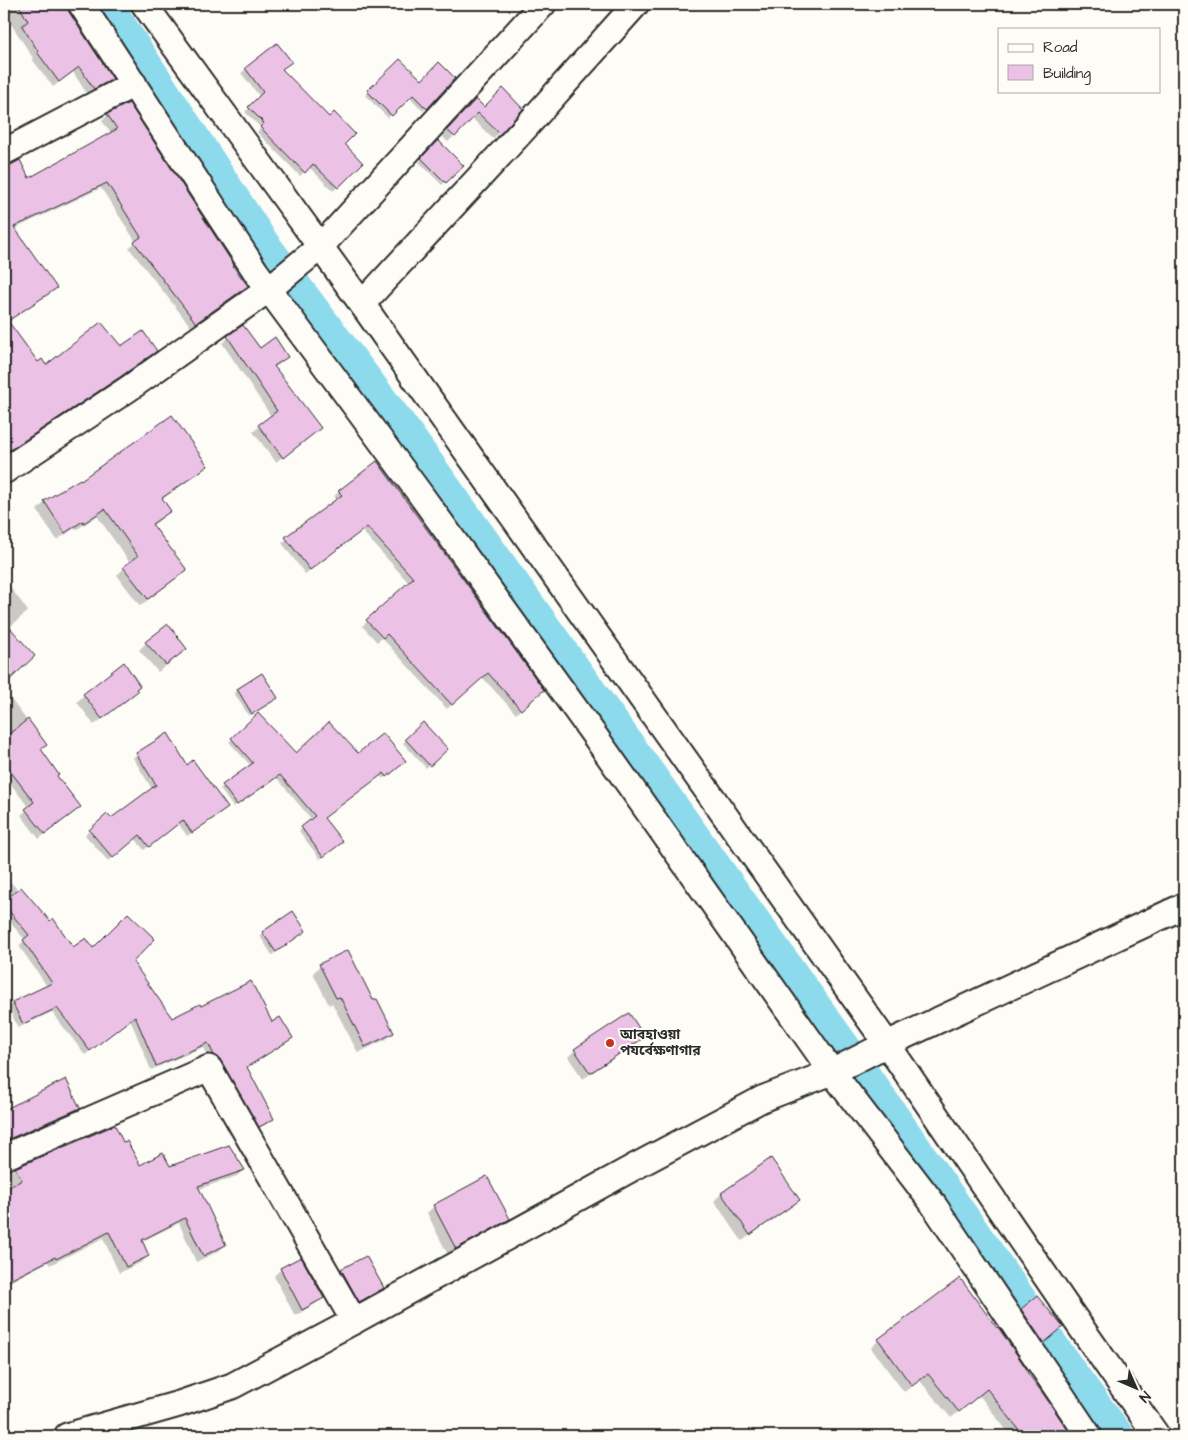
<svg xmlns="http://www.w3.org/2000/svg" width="1188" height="1440" font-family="'Architects Daughter','Noto Sans Bengali',sans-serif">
	<rect width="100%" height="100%" fill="#fdfcf7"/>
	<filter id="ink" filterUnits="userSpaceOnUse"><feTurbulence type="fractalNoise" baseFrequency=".02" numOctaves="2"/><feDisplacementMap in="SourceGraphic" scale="10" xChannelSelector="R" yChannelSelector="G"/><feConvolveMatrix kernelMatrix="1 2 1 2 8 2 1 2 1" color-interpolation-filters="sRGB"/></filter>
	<g filter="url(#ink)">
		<!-- shadow -->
		<g fill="#0003">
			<path d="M 4,4 L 66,4 L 68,12 L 111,79 L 105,85 L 87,94 L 73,72 L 53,87 L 32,59 L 33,58 L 4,13 Z"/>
			<path d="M 277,45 L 281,70 L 343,144 L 362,163 L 333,191 L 309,167 L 300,176 L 257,132 L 261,128 L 245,112 L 260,97 L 241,73 Z"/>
			<path d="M 400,60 L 422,82 L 454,78 L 423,111 L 409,97 L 388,118 L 365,95 Z"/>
			<path d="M 128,105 L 232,266 L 247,286 L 241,291 L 191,327 L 129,248 L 136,242 L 101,188 L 14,229 L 55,288 L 50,293 L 22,312 L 4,286 L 4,168 L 11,166 L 28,180 L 111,133 L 102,121 L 108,115 Z"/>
			<path d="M 470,106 L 484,109 L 521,109 L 493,139 L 472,118 L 448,142 L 442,136 Z"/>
			<path d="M 4,111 L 11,125 L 5,130 L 6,134 L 4,136 Z"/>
			<path d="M 438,142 L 462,166 L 442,185 L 419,162 Z"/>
			<path d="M 4,317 L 38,364 L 46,367 L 121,348 L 156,350 L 150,356 L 112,383 L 4,455 L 4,432 L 22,420 L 4,395 Z"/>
			<path d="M 243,327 L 260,349 L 287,357 L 274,368 L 314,433 L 276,462 L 253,432 L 271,416 L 222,343 Z"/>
			<path d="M 206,465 L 199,473 L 161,500 L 169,511 L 161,519 L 152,526 L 185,570 L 178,577 L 140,606 L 117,575 L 130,563 L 97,516 L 76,530 L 75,528 L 57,540 L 37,510 L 45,502 Z"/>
			<path d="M 339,492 L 537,695 L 516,714 L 482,677 L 447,709 L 382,638 L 377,642 L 362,626 L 409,583 L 362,531 L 305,574 L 282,543 L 337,500 L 334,496 Z"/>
			<path d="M 4,579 L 28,611 L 4,632 Z"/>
			<path d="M 146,643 L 186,649 L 158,672 L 139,650 Z"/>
			<path d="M 123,664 L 136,691 L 130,698 L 94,725 L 77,702 L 84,695 Z"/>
			<path d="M 4,690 L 45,745 L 40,750 L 74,812 L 39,839 L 21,815 L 29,808 L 4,775 Z"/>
			<path d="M 237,690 L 273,701 L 249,716 L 234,693 Z"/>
			<path d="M 258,715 L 296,755 L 358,755 L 402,764 L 383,779 L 380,775 L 323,818 L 338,845 L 320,859 L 299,831 L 312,820 L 276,777 L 233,807 L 220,789 L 251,766 L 229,742 Z"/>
			<path d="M 423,723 L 446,749 L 426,768 L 403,743 Z"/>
			<path d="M 137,754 L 186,767 L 222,812 L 187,836 L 178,823 L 144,850 L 135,838 L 108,861 L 85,835 L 90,830 L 111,820 L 152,789 L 133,758 Z"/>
			<path d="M 4,875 L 73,949 L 93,950 L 131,962 L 171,1020 L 200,1007 L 271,1024 L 291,1038 L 286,1042 L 246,1068 L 272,1119 L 268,1123 L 254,1131 L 203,1047 L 151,1070 L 130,1019 L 85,1055 L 52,1012 L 18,1028 L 9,1008 L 13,1003 L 47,986 L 19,946 L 25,940 L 4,915 Z"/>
			<path d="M 305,931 L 272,955 L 260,936 L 263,933 Z"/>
			<path d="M 320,966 L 373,1002 L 392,1033 L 385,1040 L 358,1053 L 332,1003 L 329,1005 L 313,973 Z"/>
			<path d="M 643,1036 L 636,1043 L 583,1079 L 568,1057 L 575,1050 Z"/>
			<path d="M 4,1105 L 6,1110 L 79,1108 L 73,1114 L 4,1144 Z"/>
			<path d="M 114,1126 L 123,1144 L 139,1167 L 243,1170 L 237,1176 L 199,1189 L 225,1245 L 219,1251 L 196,1262 L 179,1223 L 141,1242 L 148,1256 L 142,1262 L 119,1273 L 103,1238 L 50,1265 L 48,1262 L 4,1285 L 4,1241 L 5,1240 L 4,1237 L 4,1172 L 10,1171 Z"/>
			<path d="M 771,1160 L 798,1200 L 791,1207 L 742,1241 L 714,1201 L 721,1194 Z"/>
			<path d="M 434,1206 L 508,1219 L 501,1226 L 448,1255 L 427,1213 Z"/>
			<path d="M 366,1257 L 382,1288 L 375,1295 L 352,1308 L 335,1277 L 342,1270 Z"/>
			<path d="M 281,1269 L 322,1297 L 315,1304 L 295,1316 L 274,1276 Z"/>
			<path d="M 960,1280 L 1025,1373 L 1043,1396 L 1070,1436 L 1011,1436 L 979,1395 L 951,1418 L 920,1381 L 904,1392 L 871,1348 L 879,1340 Z"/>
			<path d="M 1022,1310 L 1058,1330 L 1040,1345 L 1019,1313 Z"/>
		</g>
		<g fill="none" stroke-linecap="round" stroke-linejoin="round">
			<!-- canal -->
			<path stroke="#8cdaeb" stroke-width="31" d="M 107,4 L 263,242 L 402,426 L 875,1089 L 1073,1374 L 1119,1436"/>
		</g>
		<!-- building -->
		<g fill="#ecc1e6" stroke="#2b2b2b">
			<path d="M 18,4 L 67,4 L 69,12 L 113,79 L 94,89 L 79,67 L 59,82 L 37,52 L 38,51 L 22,26 L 28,21 Z"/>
			<path d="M 277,43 L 292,62 L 282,69 L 329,117 L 334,112 L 355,134 L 345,144 L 363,163 L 338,188 L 313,164 L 305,173 L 260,127 L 264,123 L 248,107 L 263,92 L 245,68 Z"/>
			<path d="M 400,59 L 422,80 L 439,62 L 455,78 L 427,109 L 413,95 L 392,116 L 367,91 Z"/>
			<path d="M 503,88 L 523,109 L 500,134 L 478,113 L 455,137 L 447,130 L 476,99 L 484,107 Z"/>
			<path d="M 129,103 L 234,265 L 233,266 L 248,286 L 196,323 L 134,242 L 141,237 L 107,183 L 14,227 L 57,288 L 8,321 L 38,362 L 42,359 L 46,365 L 101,322 L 121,346 L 143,331 L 157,351 L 120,377 L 4,454 L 4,166 L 11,165 L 20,160 L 29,178 L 117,129 L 107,114 Z"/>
			<path d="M 438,140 L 464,166 L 446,183 L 421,158 Z"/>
			<path d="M 243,325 L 260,348 L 275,337 L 288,357 L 274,366 L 321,428 L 283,458 L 258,425 L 277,411 L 227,336 Z"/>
			<path d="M 172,415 L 208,466 L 162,498 L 171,511 L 152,524 L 187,570 L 148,599 L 123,567 L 138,556 L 105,509 L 84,523 L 83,521 L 65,533 L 44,501 L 80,479 L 81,480 Z"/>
			<path d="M 377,461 L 544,690 L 521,710 L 488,673 L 452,705 L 387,634 L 383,638 L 366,620 L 413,578 L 367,527 L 310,570 L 285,537 L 342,495 L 338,491 Z"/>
			<path d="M 4,621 L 35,656 L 4,685 Z"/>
			<path d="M 168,624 L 187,649 L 166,665 L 145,642 Z"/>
			<path d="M 124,662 L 140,686 L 136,689 L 138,691 L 102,719 L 83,694 Z"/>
			<path d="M 262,673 L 278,698 L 252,714 L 237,689 Z"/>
			<path d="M 258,713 L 296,753 L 329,722 L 358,753 L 383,733 L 406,761 L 387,777 L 384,773 L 324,818 L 343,842 L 323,857 L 301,827 L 315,816 L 280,775 L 237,805 L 222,785 L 253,763 L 231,738 Z"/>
			<path d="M 28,719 L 47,745 L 41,749 L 59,775 L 57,776 L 81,807 L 45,834 L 25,809 L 34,802 L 4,763 L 4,738 Z"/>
			<path d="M 423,722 L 448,749 L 430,766 L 405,739 Z"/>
			<path d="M 168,733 L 187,765 L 193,760 L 228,808 L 192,833 L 183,820 L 149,847 L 140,835 L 113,858 L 89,830 L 107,814 L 111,818 L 156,785 L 136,753 Z"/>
			<path d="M 21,887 L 50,921 L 53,918 L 73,947 L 86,938 L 93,948 L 128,913 L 155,939 L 133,962 L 172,1018 L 200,1004 L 201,1006 L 251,981 L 272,1022 L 280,1017 L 293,1038 L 247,1067 L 274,1119 L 259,1127 L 221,1061 L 214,1055 L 208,1043 L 156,1066 L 135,1016 L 90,1051 L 57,1008 L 23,1024 L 12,1002 L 52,983 L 23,940 L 29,935 L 4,905 L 4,901 Z"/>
			<path d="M 293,911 L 306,931 L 276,952 L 262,932 Z"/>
			<path d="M 348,950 L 373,1000 L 377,999 L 394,1033 L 365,1047 L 340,997 L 336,998 L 319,964 Z"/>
			<path d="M 629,1013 L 645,1037 L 590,1073 L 574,1049 Z"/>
			<path d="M 66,1079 L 80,1108 L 4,1141 L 4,1110 Z"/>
			<path d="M 115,1125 L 123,1142 L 127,1141 L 140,1165 L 163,1153 L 170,1166 L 229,1145 L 245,1170 L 198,1186 L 226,1245 L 203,1256 L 185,1218 L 142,1240 L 149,1256 L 126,1267 L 109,1232 L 56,1259 L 55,1257 L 4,1283 L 4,1190 L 22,1180 L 15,1168 Z"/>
			<path d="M 771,1158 L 800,1200 L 750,1235 L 721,1193 Z"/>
			<path d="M 487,1176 L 510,1219 L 456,1249 L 433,1205 Z"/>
			<path d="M 366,1256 L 384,1288 L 359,1302 L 341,1269 Z"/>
			<path d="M 301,1257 L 324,1298 L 302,1310 L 280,1268 Z"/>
			<path d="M 960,1278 L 997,1328 L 998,1327 L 1028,1371 L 1027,1372 L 1044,1395 L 1072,1436 L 1024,1436 L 987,1389 L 959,1412 L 928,1374 L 912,1386 L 878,1339 Z"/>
			<path d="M 1037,1296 L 1063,1327 L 1044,1343 L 1021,1309 Z"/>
		</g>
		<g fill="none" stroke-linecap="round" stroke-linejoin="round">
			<!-- minor casing -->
			<g stroke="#2b2b2b" stroke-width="29">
				<g id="minor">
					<path d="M 81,4 L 256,272 L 418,491 L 592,732 L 832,1072 L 931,1201 L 1089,1436"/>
					<path d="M 144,4 L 362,304 L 887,1044 L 1066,1306 L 1157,1436"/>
					<path d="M 4,152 L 134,84"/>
					<path d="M 362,304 L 524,129 L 636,4"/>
					<path d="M 4,471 L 128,389 L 269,289 L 321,246 L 543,4"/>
					<path d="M 4,1157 L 209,1068 L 354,1321"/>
					<path d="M 67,1436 L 179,1404 L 232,1386 L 354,1321 L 636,1166 L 762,1099 L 832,1072 L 887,1044 L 1184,906"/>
				</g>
			</g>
			<!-- minor -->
			<use href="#minor" stroke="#fdfcf7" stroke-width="25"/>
		</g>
	</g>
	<!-- markers -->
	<circle fill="#c8321e" stroke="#fdfcf7" stroke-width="2" cx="610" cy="1043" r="5"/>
	<g text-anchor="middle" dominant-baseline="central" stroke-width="4" stroke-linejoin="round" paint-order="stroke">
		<!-- poi labels -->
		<g font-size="14" font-weight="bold" fill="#2b2b2b" stroke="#fdfcf7" text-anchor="start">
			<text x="620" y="1035">আবহাওয়া<tspan x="620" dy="16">পযর্বেক্ষণাগার</tspan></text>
		</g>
	</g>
	<!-- margin -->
	<rect width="1188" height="1440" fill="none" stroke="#fdfcf7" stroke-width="20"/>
	<rect x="10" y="10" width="1168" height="1420" fill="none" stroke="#2b2b2b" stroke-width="2" filter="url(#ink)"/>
	<!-- legend -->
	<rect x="998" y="28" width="162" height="65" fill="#fdfcf7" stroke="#a9a8a5"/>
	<rect x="1008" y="44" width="25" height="8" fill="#fdfcf7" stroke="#a9a8a5"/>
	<text x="1043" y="52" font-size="15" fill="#2b2b2b">Road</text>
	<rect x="1008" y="65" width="25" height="15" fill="#ecc1e6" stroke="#a9a8a5"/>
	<text x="1043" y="78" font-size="15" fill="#2b2b2b">Building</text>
	<!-- north arrow -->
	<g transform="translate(1136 1388) rotate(135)" stroke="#fdfcf7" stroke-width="4" paint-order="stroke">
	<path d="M0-4L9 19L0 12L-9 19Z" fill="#2b2b2b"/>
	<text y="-8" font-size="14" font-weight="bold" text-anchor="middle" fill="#2b2b2b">N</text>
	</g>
</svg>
